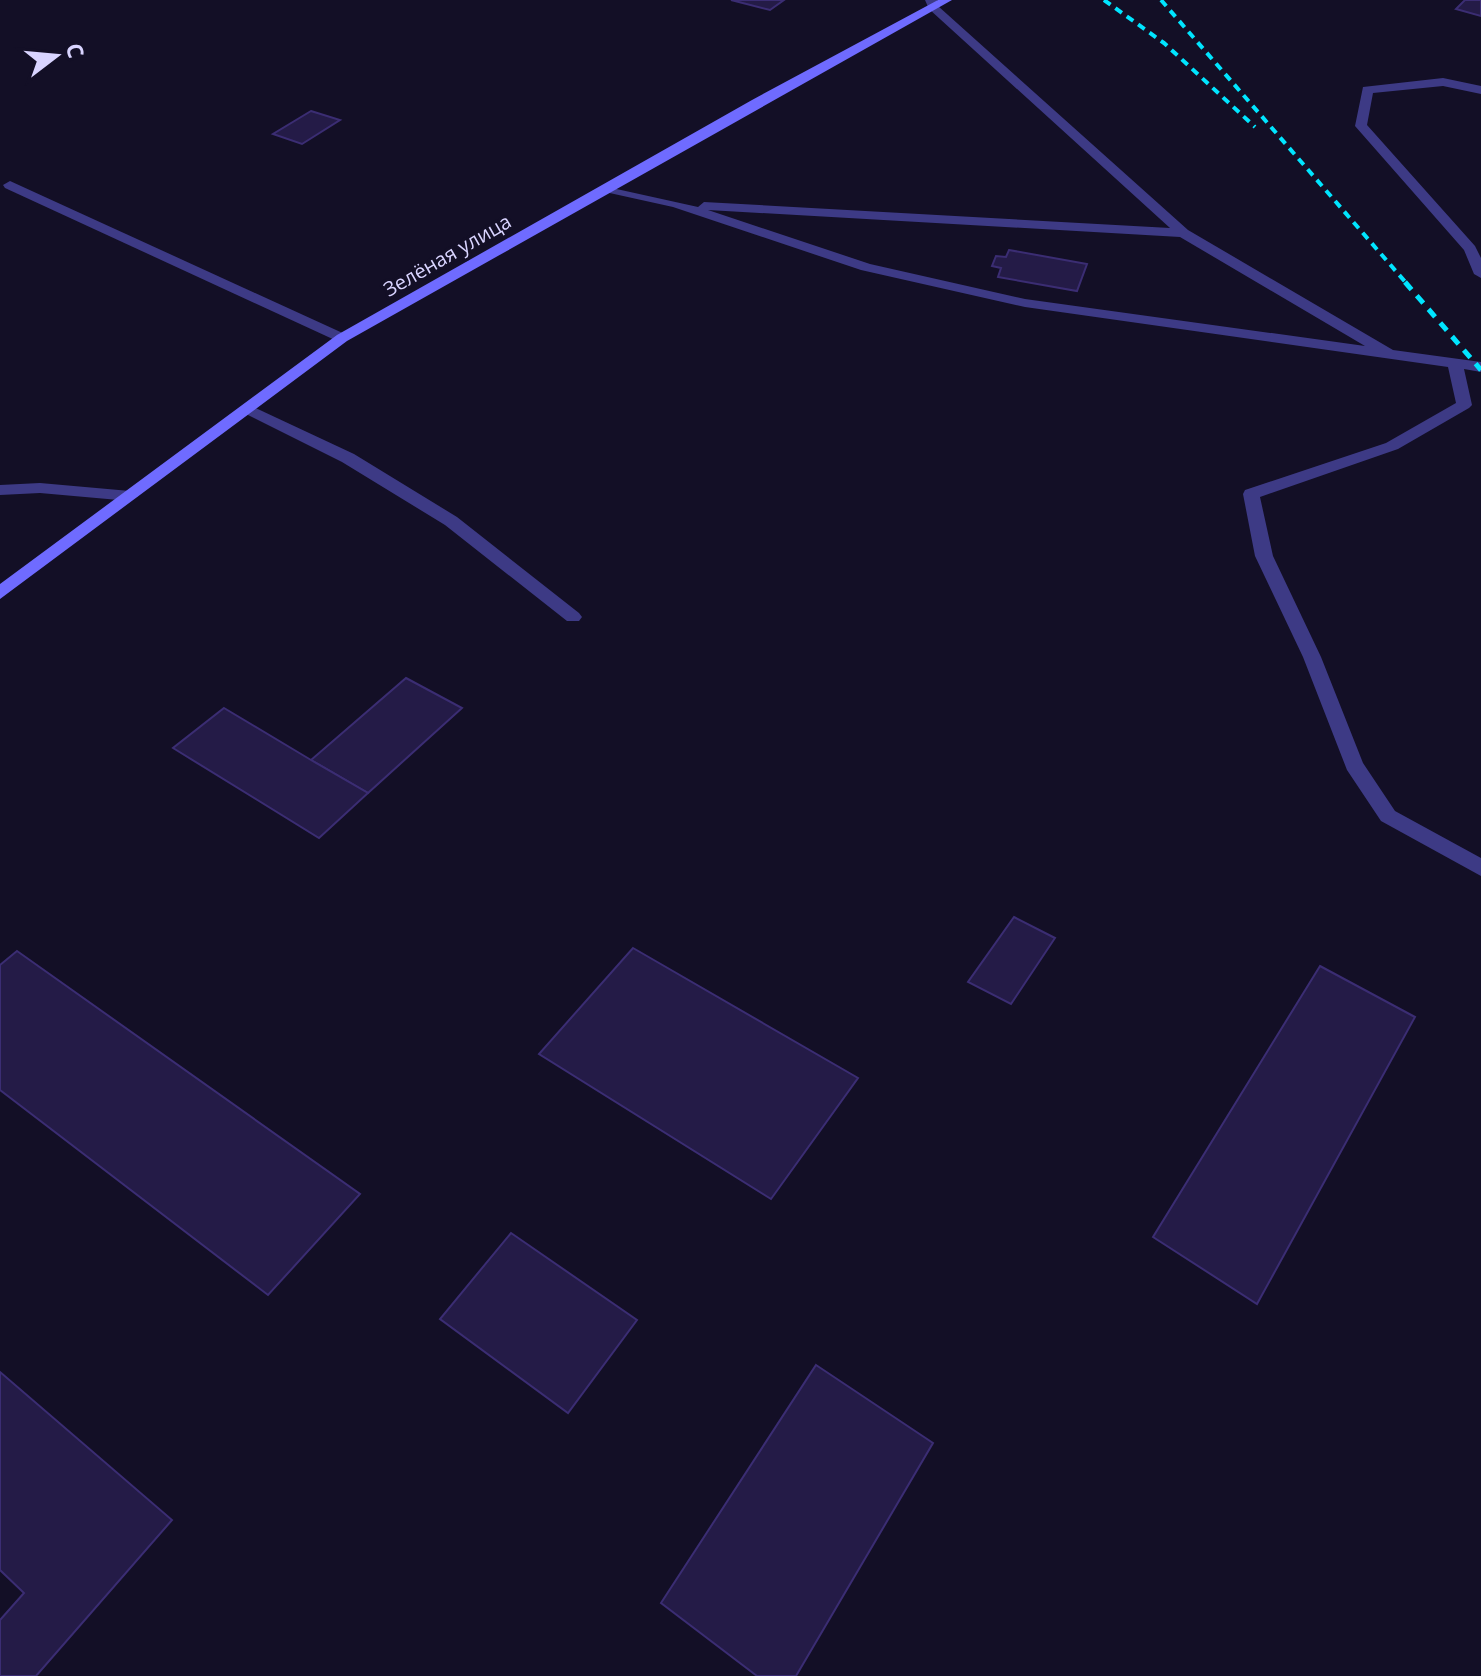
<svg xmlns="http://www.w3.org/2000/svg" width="1481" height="1676" font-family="'Open Sans',sans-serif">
	<rect width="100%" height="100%" fill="#130f26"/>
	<!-- building -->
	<g fill="#241b47" stroke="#3b2d73" stroke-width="2">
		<path d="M 731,0 L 784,0 L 770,10 Z"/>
		<path d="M 1465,0 L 1481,0 L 1481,16 L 1456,9 Z"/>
		<path d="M 311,111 L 340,120 L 302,144 L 273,134 Z"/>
		<path d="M 1009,250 L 1087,264 L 1077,291 L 998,277 L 1001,268 L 992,266 L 996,256 L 1006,257 Z"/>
		<path d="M 406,678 L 462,708 L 368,793 L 311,760 Z"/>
		<path d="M 224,708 L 311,760 L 368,793 L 319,838 L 173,748 Z"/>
		<path d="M 1014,917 L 1055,938 L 1011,1004 L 968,982 Z"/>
		<path d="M 633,948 L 858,1078 L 771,1199 L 539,1054 Z"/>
		<path d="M 17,951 L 360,1194 L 268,1295 L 0,1090 L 0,965 Z"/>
		<path d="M 1320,966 L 1415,1017 L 1257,1304 L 1153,1237 Z"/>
		<path d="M 511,1233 L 637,1320 L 568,1413 L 440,1319 Z"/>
		<path d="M 816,1365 L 933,1443 L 796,1676 L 757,1676 L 661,1603 Z"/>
		<path d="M 0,1372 L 172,1520 L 36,1676 L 0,1676 L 0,1620 L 24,1593 L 0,1570 Z"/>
	</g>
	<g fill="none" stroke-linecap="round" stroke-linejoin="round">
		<!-- lane -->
		<g fill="#3d3a85" fill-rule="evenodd">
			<path d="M 925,0 L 937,0 L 938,6 L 1188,230 L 1393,350 L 1481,362 L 1481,372 L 1464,369 L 1472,405 L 1469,408 L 1398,449 L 1260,497 L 1273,556 L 1321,657 L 1363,763 L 1395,811 L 1481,858 L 1481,876 L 1381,821 L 1347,770 L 1303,657 L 1255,556 L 1243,494 L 1245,490 L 1386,443 L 1456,403 L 1448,367 L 1025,307 L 861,270 L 673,207 L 596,190 L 603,186 L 698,207 L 704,202 L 1170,228 L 929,9 ZM 708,210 L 1180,237 L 1365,346 L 1025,299 L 870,264 Z"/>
			<path d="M 1443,78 L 1481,86 L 1481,94 L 1443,86 L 1373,93 L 1367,125 L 1475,246 L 1481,258 L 1481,278 L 1474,274 L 1464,250 L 1355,126 L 1363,87 Z"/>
			<path d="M 10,181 L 347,335 L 349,338 L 342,342 L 337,341 L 5,188 L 3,185 Z"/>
			<path d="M 247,404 L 354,454 L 457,517 L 579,613 L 582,617 L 579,621 L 567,621 L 445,525 L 342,462 L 242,412 L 239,409 Z"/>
			<path d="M 40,483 L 130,491 L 138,496 L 130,501 L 40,493 L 0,495 L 0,485 Z"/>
		</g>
		<!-- secondary -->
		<path fill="#6f6bff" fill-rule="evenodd" d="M 938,0 L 952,0 L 347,341 L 0,599 L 0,584 L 337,335 L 752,100 Z"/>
		<!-- rail-far1 -->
		<g stroke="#00e5ff" stroke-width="4" stroke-dasharray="8 6" stroke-linecap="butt">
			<path d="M 1104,0 L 1164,43 L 1255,127"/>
			<path d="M 1161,0 L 1407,284"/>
		</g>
		<!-- rail -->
		<path stroke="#00e5ff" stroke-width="5" stroke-dasharray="10 8" stroke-linecap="butt" d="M 1405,282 L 1481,370"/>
	</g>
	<g text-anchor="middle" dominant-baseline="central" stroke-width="6" stroke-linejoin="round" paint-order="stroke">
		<!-- far-street labels -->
		<g font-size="20" fill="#d9d4ff" stroke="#130f26">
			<text transform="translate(447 255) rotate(-30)">Зелёная улица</text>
		</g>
	</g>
	<!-- north arrow -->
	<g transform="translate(56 56) rotate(74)" stroke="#130f26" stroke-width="6" paint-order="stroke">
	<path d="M0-6L14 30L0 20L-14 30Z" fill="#d9d4ff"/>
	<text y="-12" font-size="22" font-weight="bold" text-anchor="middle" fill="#d9d4ff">С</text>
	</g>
</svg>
